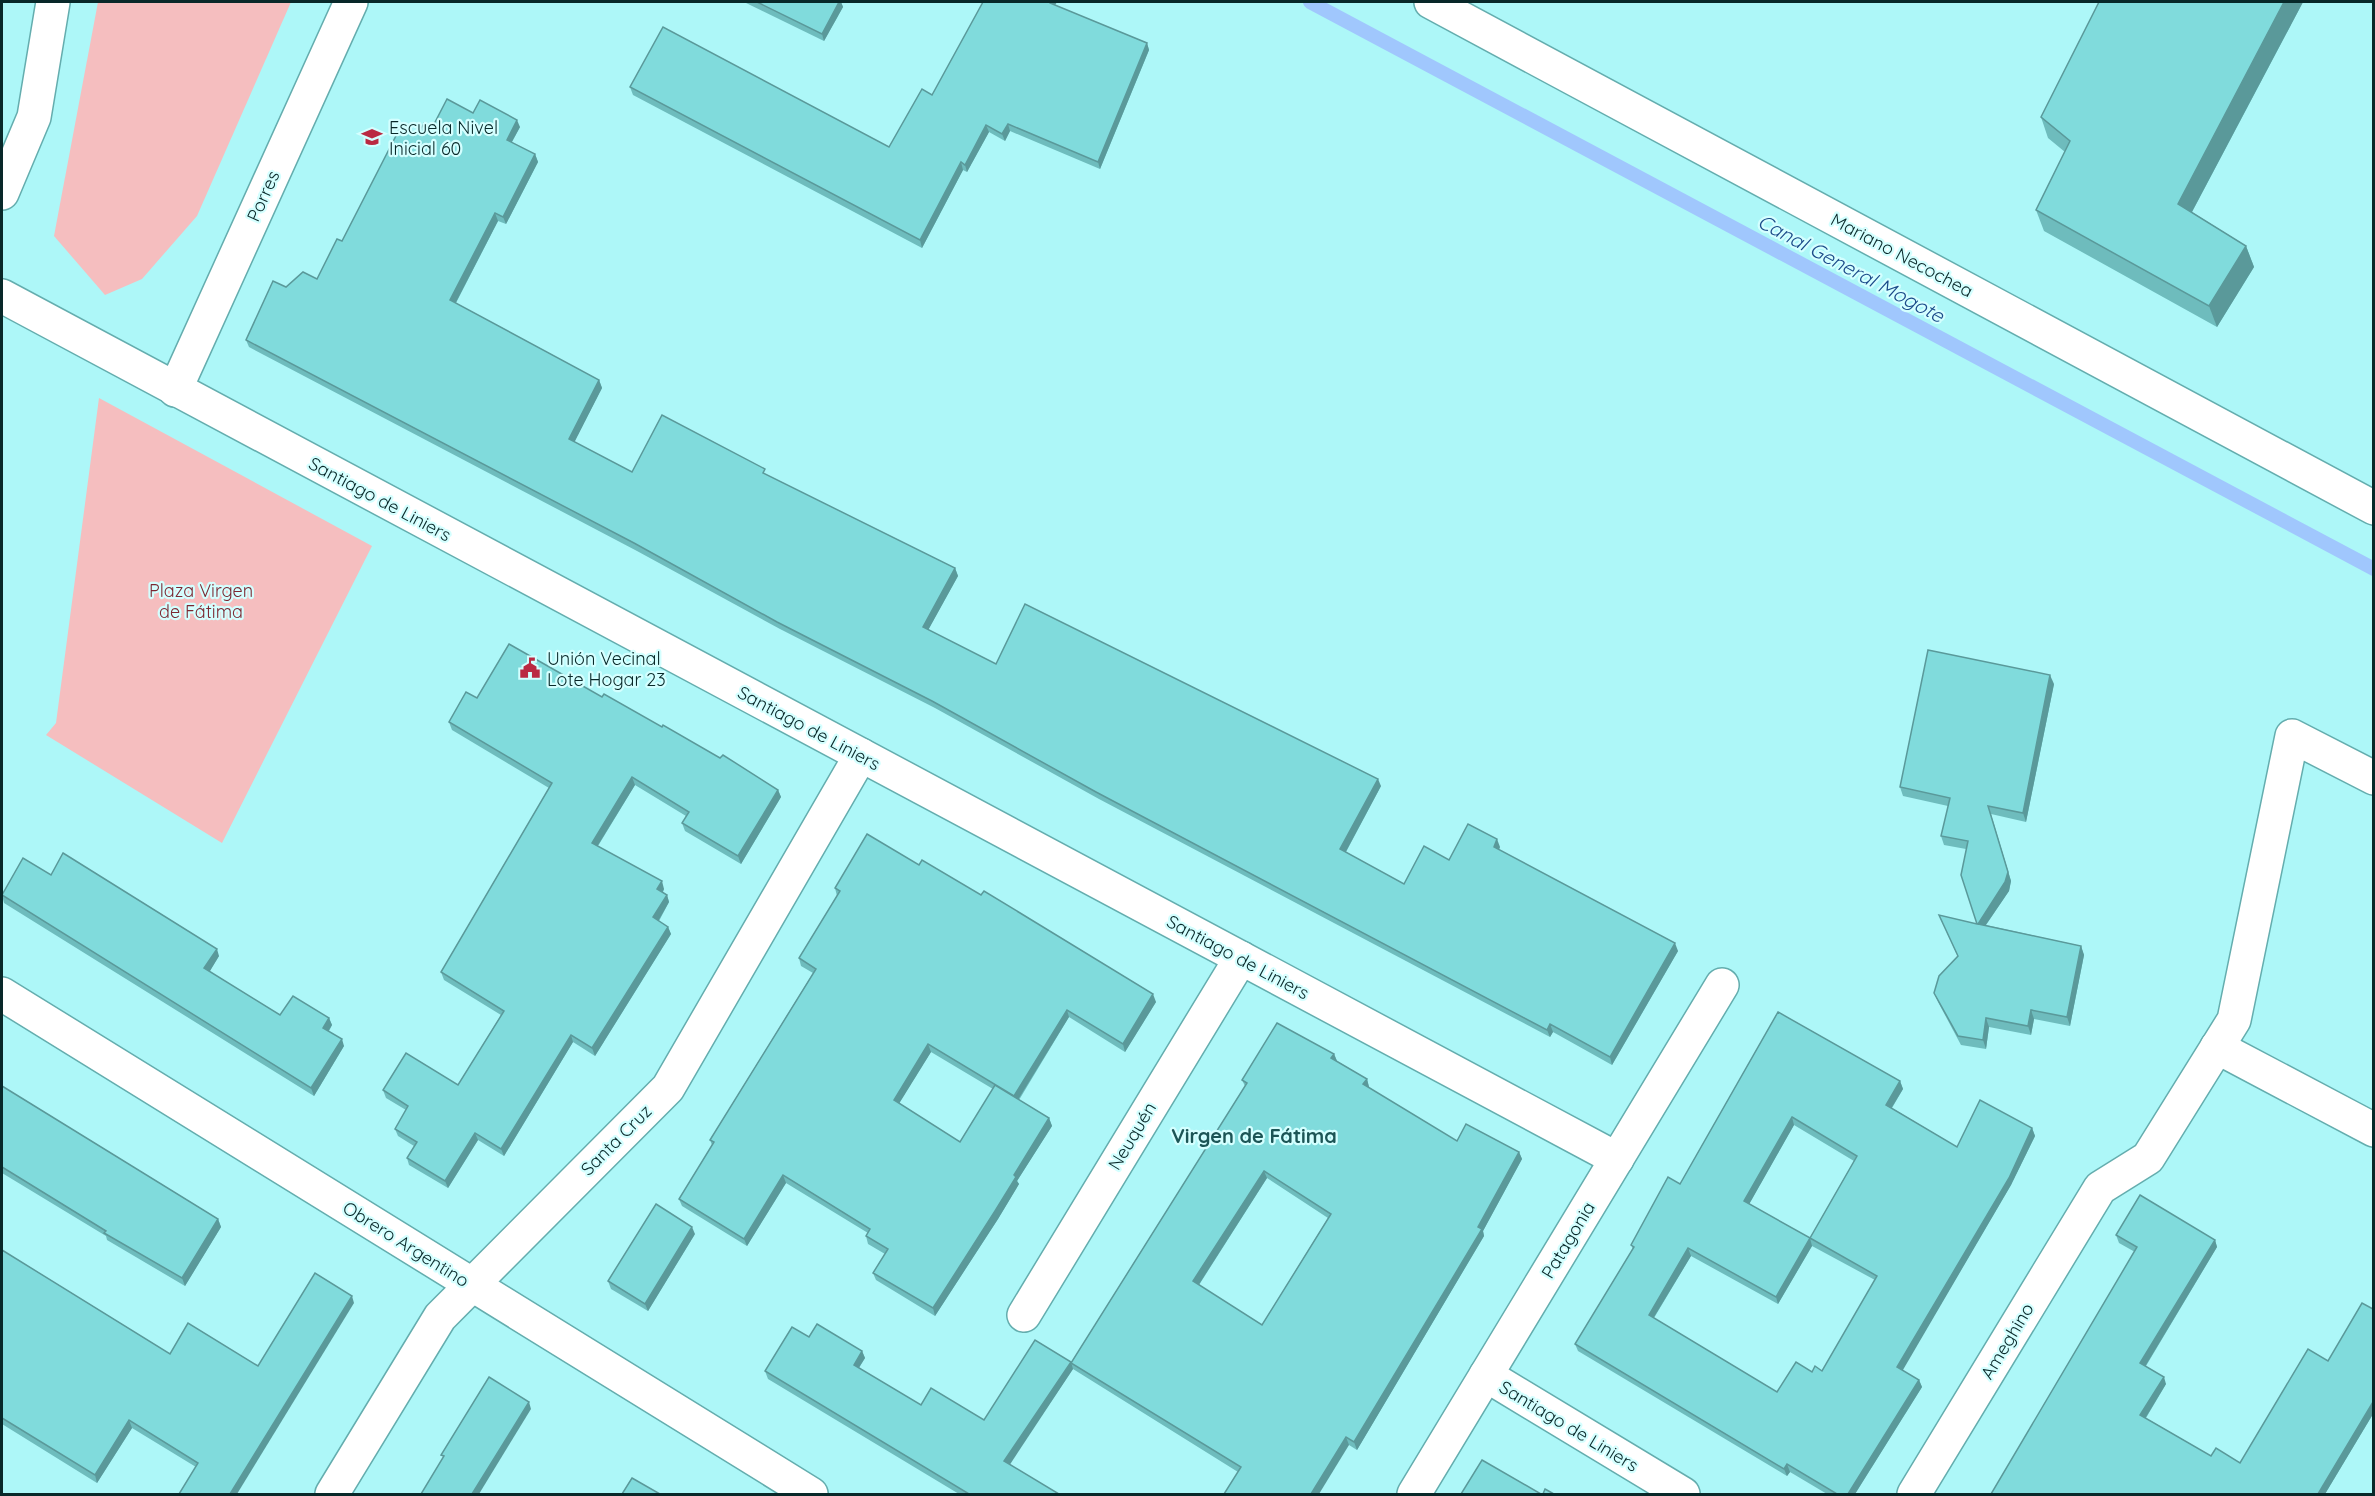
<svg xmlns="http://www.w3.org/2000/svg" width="2375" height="1496" font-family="Quicksand,sans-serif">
	<rect width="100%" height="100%" fill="#adf7f8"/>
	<!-- green -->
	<g fill="#f5bebf">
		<path d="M 98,2 L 291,2 L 197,216 L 142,279 L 105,295 L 54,236 Z"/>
		<path d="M 99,398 L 372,546 L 222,843 L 46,735 L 56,723 Z"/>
	</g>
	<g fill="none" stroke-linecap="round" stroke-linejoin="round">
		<!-- stream -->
		<path stroke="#a0c7fd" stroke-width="14" d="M 1310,2 L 2374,569"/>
		<!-- minor casing -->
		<g stroke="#64adae" stroke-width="36">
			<g id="minor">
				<path d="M 2,193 L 34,117 L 53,2"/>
				<path d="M 2,296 L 1617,1159"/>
				<path d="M 175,390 L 351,2"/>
				<path d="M 2,994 L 811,1494"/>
				<path d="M 2217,1047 L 2374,1130"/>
				<path d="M 1024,1315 L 1241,958"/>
				<path d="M 1486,1375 L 1683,1494"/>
				<path d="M 332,1494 L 440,1317 L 668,1088 L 861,755"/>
				<path d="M 1414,1494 L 1722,985"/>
				<path d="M 1914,1494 L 2100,1188 L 2148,1158 L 2234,1020 L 2292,736 L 2374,778"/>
			</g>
		</g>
		<!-- major casing -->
		<g stroke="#64adae" stroke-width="36">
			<path id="major" d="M 1431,2 L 2374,508"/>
		</g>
		<!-- minor -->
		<use href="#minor" stroke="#fff" stroke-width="33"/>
		<!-- major -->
		<use href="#major" stroke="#fff" stroke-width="33"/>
	</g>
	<!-- wall -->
	<g fill="#6ebcbd" fill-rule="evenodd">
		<path d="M 744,2 L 841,2 L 843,7 L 824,41 Z"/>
		<path d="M 2303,2 L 2192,212 L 2246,246 L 2254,267 L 2217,327 L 2044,231 L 2036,210 L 2065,152 L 2048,138 L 2041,117 Z"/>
		<path d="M 1055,5 L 1147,43 L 1149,50 L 1100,169 L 1010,131 L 1005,141 L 989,132 L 967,172 L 963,170 L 922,248 L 633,95 L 630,87 L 889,147 L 932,95 Z"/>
		<path d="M 473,113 L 520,127 L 512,142 L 535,154 L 538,162 L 506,224 L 498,221 L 456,303 L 599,380 L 602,388 L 574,442 L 632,472 L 767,475 L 955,568 L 958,576 L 928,630 L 996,664 L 1381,786 L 1346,852 L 1404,884 L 1449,860 L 1500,847 L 1499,850 L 1678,951 L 1612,1065 L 1553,1032 L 1550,1037 L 1099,799 L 935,708 L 780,629 L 637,551 L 249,347 L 246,340 L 286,287 L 317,279 L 418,134 L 432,128 Z"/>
		<path d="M 2054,684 L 2026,822 L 1991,814 L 2011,881 L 2009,891 L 1986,925 L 2081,946 L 2084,955 L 2070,1026 L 2034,1019 L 2031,1035 L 1989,1027 L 1986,1049 L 1961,1045 L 1938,1002 L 1934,993 L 1958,957 L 1939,915 L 1977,924 L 1966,849 L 1944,845 L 1941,836 L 1948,806 L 1903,796 L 1900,787 Z"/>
		<path d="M 602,697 L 662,727 L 778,790 L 781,797 L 741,864 L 685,831 L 682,823 L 686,816 L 635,785 L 598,846 L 664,889 L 663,892 L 667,895 L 669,902 L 659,921 L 668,927 L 671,934 L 595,1056 L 573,1042 L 504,1156 L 478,1140 L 448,1188 L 409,1165 L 407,1158 L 414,1146 L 398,1136 L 395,1129 L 406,1110 L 386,1098 L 383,1090 L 458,1085 L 501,1015 L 444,980 L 441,972 L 549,788 L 452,730 L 449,722 L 477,698 Z"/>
		<path d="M 919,865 L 1156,1002 L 1125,1052 L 1069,1017 L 1019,1100 L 1049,1118 L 1052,1126 L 1017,1181 L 1019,1184 L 998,1219 L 935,1316 L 876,1280 L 873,1273 L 885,1254 L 868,1244 L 866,1236 L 868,1233 L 786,1183 L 747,1246 L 682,1206 L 679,1199 L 712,1145 L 710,1140 L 813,973 L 801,966 L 799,958 L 837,896 L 835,888 ZM 931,1052 L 993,1089 L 960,1142 L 899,1103 Z"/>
		<path d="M 51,875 L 219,956 L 209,972 L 280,1015 L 329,1018 L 332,1025 L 329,1031 L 344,1046 L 314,1096 L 4,903 L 2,895 Z"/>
		<path d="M 1778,1012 L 1900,1081 L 1903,1089 L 1892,1108 L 1957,1147 L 2032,1128 L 2035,1136 L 2011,1185 L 1902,1370 L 1919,1380 L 1922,1387 L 1855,1494 L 1827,1494 L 1790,1472 L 1787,1476 L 1578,1351 L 1575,1344 L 1633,1249 L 1631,1245 L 1680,1184 ZM 1794,1125 L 1854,1161 L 1810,1238 L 1749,1204 ZM 1812,1246 L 1875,1280 L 1822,1371 L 1812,1372 L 1777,1392 L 1654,1318 L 1691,1256 L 1778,1304 Z"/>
		<path d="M 1334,1054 L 1337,1061 L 1367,1079 L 1369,1087 L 1368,1088 L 1457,1141 L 1519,1152 L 1522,1159 L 1483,1231 L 1484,1236 L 1357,1450 L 1349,1445 L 1238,1472 L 1073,1369 L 1009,1464 L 1059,1494 L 959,1494 L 768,1379 L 765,1371 L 809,1337 L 862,1351 L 865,1358 L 859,1368 L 921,1405 L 984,1420 L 1071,1363 L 1245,1086 L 1242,1080 ZM 1267,1178 L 1328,1218 L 1262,1325 L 1199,1285 Z"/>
		<path d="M 2,1086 L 218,1219 L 221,1227 L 185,1286 L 107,1240 L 106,1236 L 2,1173 Z"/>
		<path d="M 695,1234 L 648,1311 L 611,1289 L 608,1281 Z"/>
		<path d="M 2116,1235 L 2215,1240 L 2217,1247 L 2146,1366 L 2166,1384 L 2146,1418 L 2211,1456 L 2240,1463 L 2373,1414 L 2325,1494 L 1991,1494 L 2135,1252 L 2119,1243 Z"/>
		<path d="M 2,1250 L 170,1354 L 258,1366 L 354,1303 L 196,1467 L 132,1428 L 97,1483 L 2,1424 Z"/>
	</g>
	<!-- shaded-wall -->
	<g fill="#5a999a">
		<path d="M 839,2 L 841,2 L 843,7 L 824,41 L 822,34 Z"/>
		<path d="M 1050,2 L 1057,2 L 1052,10 L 1050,3 Z"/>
		<path d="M 2284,2 L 2303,2 L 2185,225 L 2178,204 Z"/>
		<path d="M 1147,43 L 1149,50 L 1100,169 L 1098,162 Z"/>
		<path d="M 517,120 L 520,127 L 509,147 L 507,140 Z"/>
		<path d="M 1008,124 L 1010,131 L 1005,141 L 1002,134 Z"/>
		<path d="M 986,125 L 989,132 L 967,172 L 965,165 Z"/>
		<path d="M 535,154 L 538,162 L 506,224 L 503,217 Z"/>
		<path d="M 961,162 L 963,170 L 922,248 L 920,240 Z"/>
		<path d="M 495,213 L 498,221 L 453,308 L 450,300 Z"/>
		<path d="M 2246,246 L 2254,267 L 2217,327 L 2209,306 Z"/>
		<path d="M 599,380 L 602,388 L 572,447 L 569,439 Z"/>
		<path d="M 955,568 L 958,576 L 926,634 L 923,627 Z"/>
		<path d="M 2050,675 L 2054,684 L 2026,822 L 2023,813 Z"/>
		<path d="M 632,777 L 635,785 L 595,850 L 592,843 Z"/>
		<path d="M 1378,779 L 1381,786 L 1343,857 L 1340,849 Z"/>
		<path d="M 778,790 L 781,797 L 741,864 L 738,856 Z"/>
		<path d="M 1988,806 L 2011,881 L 2009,891 L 1981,932 L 1978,924 Z"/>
		<path d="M 1497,839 L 1500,847 L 1496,855 L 1494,847 Z"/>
		<path d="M 662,881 L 664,889 L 660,897 L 657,889 Z"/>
		<path d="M 667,895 L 669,902 L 656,925 L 653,917 Z"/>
		<path d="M 668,927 L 671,934 L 595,1056 L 592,1048 Z"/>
		<path d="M 1675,943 L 1678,951 L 1612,1065 L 1610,1057 Z"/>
		<path d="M 2081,946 L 2084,955 L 2070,1026 L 2067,1017 Z"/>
		<path d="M 217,949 L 219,956 L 207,976 L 204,968 Z"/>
		<path d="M 1153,994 L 1156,1002 L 1125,1052 L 1123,1044 Z"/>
		<path d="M 1067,1010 L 1069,1017 L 1016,1103 L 1014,1096 Z"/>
		<path d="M 2031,1010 L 2034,1019 L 2031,1035 L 2028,1026 Z"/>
		<path d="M 329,1018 L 332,1025 L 326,1035 L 323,1028 Z"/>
		<path d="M 1986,1018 L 1989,1027 L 1986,1049 L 1983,1040 Z"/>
		<path d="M 1550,1024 L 1553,1032 L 1550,1037 L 1547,1030 Z"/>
		<path d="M 571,1035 L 573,1042 L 504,1156 L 501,1149 Z"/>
		<path d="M 342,1039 L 344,1046 L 314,1096 L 311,1088 Z"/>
		<path d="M 928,1044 L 931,1052 L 897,1107 L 894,1100 Z"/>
		<path d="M 1334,1054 L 1337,1061 L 1331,1058 Z"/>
		<path d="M 1367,1079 L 1369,1087 L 1366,1092 L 1363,1084 Z"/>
		<path d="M 1900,1081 L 1903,1089 L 1889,1112 L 1886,1105 Z"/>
		<path d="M 1792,1117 L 1794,1125 L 1747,1208 L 1744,1201 Z"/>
		<path d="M 1049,1118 L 1052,1126 L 1017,1181 L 1019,1184 L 998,1219 L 935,1316 L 933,1308 Z"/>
		<path d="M 2032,1128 L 2035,1136 L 2011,1185 L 1900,1375 L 1897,1367 Z"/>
		<path d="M 475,1133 L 478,1140 L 448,1188 L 445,1181 Z"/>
		<path d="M 1519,1152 L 1522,1159 L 1483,1231 L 1484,1236 L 1357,1450 L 1354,1442 L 1478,1227 Z"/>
		<path d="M 1264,1171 L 1267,1178 L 1196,1289 L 1193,1281 Z"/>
		<path d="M 783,1175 L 786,1183 L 747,1246 L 744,1239 Z"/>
		<path d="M 218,1219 L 221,1227 L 185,1286 L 182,1278 Z"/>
		<path d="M 692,1227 L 695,1234 L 648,1311 L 645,1304 Z"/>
		<path d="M 1810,1238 L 1812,1246 L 1778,1304 L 1776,1297 Z"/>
		<path d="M 2215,1240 L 2217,1247 L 2143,1370 L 2140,1363 Z"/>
		<path d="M 1688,1248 L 1691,1256 L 1651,1322 L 1649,1315 Z"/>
		<path d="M 352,1296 L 354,1303 L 237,1494 L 230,1494 Z"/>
		<path d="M 862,1351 L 865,1358 L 856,1372 L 854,1365 Z"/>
		<path d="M 1071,1362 L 1073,1369 L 1007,1469 L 1004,1461 Z"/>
		<path d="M 2164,1377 L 2166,1384 L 2143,1422 L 2140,1415 Z"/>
		<path d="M 1919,1380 L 1922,1387 L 1855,1494 L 1848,1494 Z"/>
		<path d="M 529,1402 L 531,1409 L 479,1494 L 472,1494 Z"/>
		<path d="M 2373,1402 L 2373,1414 L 2325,1494 L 2318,1494 Z"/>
		<path d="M 129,1420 L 132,1428 L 97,1483 L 95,1475 Z"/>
		<path d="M 1346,1437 L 1349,1445 L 1319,1494 L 1311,1494 Z"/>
		<path d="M 1787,1464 L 1790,1472 L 1787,1476 L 1784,1469 Z"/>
	</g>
	<!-- building -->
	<g fill="#80dbdc" stroke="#5a999a" stroke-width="1.5" fill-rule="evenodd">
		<path d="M 757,2 L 839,2 L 822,34 Z"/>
		<path d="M 983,2 L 1050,2 L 1050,3 L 1147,43 L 1098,162 L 1008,124 L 1002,134 L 986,125 L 965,165 L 961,162 L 920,240 L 630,87 L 663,27 L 889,147 L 922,89 L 932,95 Z"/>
		<path d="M 2099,2 L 2284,2 L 2178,204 L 2246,246 L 2209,306 L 2036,210 L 2070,141 L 2041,117 Z"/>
		<path d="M 447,99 L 473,113 L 480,100 L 517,120 L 507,140 L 535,154 L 503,217 L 495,213 L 450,300 L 599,380 L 569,439 L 632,472 L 662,415 L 765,469 L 763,473 L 955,568 L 923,627 L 996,664 L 1025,604 L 1378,779 L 1340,849 L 1404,884 L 1424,846 L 1449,860 L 1468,824 L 1497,839 L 1494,847 L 1675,943 L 1610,1057 L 1550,1024 L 1547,1030 L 1096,792 L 932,701 L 777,622 L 634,543 L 246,340 L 273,281 L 286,287 L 303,272 L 317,279 L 337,239 L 342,241 L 401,126 L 418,134 L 424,123 L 432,128 Z"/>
		<path d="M 509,644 L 602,697 L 604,694 L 662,727 L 663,725 L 720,758 L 723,755 L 778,790 L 738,856 L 682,823 L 689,812 L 632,777 L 592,843 L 662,881 L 657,889 L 667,895 L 653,917 L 668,927 L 592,1048 L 571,1035 L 501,1149 L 475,1133 L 445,1181 L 407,1158 L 417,1142 L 395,1129 L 408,1106 L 383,1090 L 406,1053 L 458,1085 L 504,1011 L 441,972 L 552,783 L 449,722 L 466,692 L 477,698 Z"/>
		<path d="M 1928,650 L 2050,675 L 2023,813 L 1988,806 L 2008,872 L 2005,882 L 1978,924 L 2081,946 L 2067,1017 L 2031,1010 L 2028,1026 L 1986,1018 L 1983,1040 L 1958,1036 L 1934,993 L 1939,976 L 1958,956 L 1939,915 L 1977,924 L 1961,875 L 1968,841 L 1941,836 L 1950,798 L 1900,787 Z"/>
		<path d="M 867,834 L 919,865 L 922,860 L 981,895 L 984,891 L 1153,994 L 1123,1044 L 1067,1010 L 1014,1096 L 928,1044 L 894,1100 L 960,1142 L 995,1085 L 1049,1118 L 1014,1175 L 1016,1177 L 995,1211 L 933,1308 L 873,1273 L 888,1249 L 866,1236 L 870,1229 L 783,1175 L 744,1239 L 679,1199 L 714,1142 L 710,1140 L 816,969 L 799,958 L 840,891 L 835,888 Z"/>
		<path d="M 63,853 L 217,949 L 204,968 L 280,1015 L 293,996 L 329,1018 L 323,1028 L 342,1039 L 311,1088 L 2,895 L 23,858 L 51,875 Z"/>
		<path d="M 1778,1012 L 1900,1081 L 1886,1105 L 1957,1147 L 1980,1100 L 2032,1128 L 2009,1178 L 1897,1367 L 1919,1380 L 1848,1494 L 1837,1494 L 1787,1464 L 1784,1469 L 1575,1344 L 1634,1247 L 1631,1245 L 1668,1177 L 1680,1184 ZM 1792,1117 L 1857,1156 L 1810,1238 L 1744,1201 ZM 1810,1238 L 1877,1276 L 1822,1371 L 1815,1366 L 1812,1372 L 1796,1362 L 1777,1392 L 1649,1315 L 1688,1248 L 1776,1297 Z"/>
		<path d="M 1277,1023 L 1334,1054 L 1331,1058 L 1367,1079 L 1363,1084 L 1457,1141 L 1466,1124 L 1519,1152 L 1478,1227 L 1482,1229 L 1354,1442 L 1346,1437 L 1311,1494 L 1224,1494 L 1241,1467 L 1071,1363 L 1247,1083 L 1242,1080 ZM 1264,1171 L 1331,1214 L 1262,1325 L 1193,1281 Z"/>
		<path d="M 2,1086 L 218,1219 L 182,1278 L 104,1233 L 106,1231 L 2,1167 Z"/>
		<path d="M 2140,1195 L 2215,1240 L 2140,1363 L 2164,1377 L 2140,1415 L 2211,1456 L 2216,1448 L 2240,1463 L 2308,1349 L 2328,1361 L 2362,1303 L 2373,1309 L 2373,1402 L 2318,1494 L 1991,1494 L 2137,1247 L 2116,1235 Z"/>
		<path d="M 656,1204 L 692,1227 L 645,1304 L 608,1281 Z"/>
		<path d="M 2,1250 L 170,1354 L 188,1323 L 258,1366 L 315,1273 L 352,1296 L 230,1494 L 179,1494 L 198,1463 L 129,1420 L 95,1475 L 2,1418 Z"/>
		<path d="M 817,1324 L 862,1351 L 854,1365 L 921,1405 L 931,1388 L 984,1420 L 1035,1340 L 1071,1362 L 1004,1461 L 1059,1494 L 969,1494 L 765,1371 L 792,1327 L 809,1337 Z"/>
		<path d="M 489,1377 L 529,1402 L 472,1494 L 421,1494 L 444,1456 L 441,1455 Z"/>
		<path d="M 1482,1460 L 1541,1494 L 1461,1494 Z"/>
		<path d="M 632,1478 L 660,1494 L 622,1494 Z"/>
		<path d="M 1545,1489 L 1554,1494 L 1543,1494 Z"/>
	</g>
	<!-- icons -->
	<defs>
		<g id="school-bare" transform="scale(1.62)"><path d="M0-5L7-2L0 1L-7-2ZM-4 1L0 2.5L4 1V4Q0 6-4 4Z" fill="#ba2942" stroke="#d4ffff" stroke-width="2.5" paint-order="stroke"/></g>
		<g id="civic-bare" transform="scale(1.62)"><path d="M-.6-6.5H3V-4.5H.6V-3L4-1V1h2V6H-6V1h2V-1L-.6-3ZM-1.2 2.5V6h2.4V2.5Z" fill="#ba2942" stroke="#d4ffff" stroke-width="2.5" paint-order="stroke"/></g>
	</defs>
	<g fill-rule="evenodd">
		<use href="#school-bare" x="372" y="137"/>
		<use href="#civic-bare" x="530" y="668"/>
	</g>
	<g text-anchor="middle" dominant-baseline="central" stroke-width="4.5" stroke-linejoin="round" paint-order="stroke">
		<!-- poi labels -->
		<g font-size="18" fill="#082829" stroke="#d4ffff" text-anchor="start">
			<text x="389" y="127">Escuela Nivel<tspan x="389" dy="21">Inicial 60</tspan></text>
			<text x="547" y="658">Unión Vecinal<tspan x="547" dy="21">Lote Hogar 23</tspan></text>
		</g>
		<!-- street labels -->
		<g font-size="18" fill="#082829" stroke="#d4ffff">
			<text transform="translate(263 196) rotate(-66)">Porres</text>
			<text transform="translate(1902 255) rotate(28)">Mariano Necochea</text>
			<text transform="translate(380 499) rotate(28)">Santiago de Liniers</text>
			<text transform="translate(809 728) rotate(28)">Santiago de Liniers</text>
			<text transform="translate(1238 957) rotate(28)">Santiago de Liniers</text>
			<text transform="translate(1132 1136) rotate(-59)">Neuquén</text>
			<text transform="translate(616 1140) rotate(-45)">Santa Cruz</text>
			<text transform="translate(1568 1240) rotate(-59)">Patagonia</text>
			<text transform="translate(406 1244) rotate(32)">Obrero Argentino</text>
			<text transform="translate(2007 1341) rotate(-59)">Ameghino</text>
			<text transform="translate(1569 1426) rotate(31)">Santiago de Liniers</text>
		</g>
		<!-- park labels -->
		<g font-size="18" fill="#7c2731" stroke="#d4ffff">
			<text x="201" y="590">Plaza Virgen<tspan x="201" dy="21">de Fátima</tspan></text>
		</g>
		<!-- water labels -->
		<g font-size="20" font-style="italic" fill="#1b4b8a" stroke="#d4ffff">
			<text transform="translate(1851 268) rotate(28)">Canal General Mogote</text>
		</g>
		<!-- neighbourhood labels -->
		<g font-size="20" font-weight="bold" fill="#1c5556" stroke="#d4ffff">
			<text x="1254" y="1135">Virgen de Fátima</text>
		</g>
	</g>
	<!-- border -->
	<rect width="2375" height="1496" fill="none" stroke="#082829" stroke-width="6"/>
</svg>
